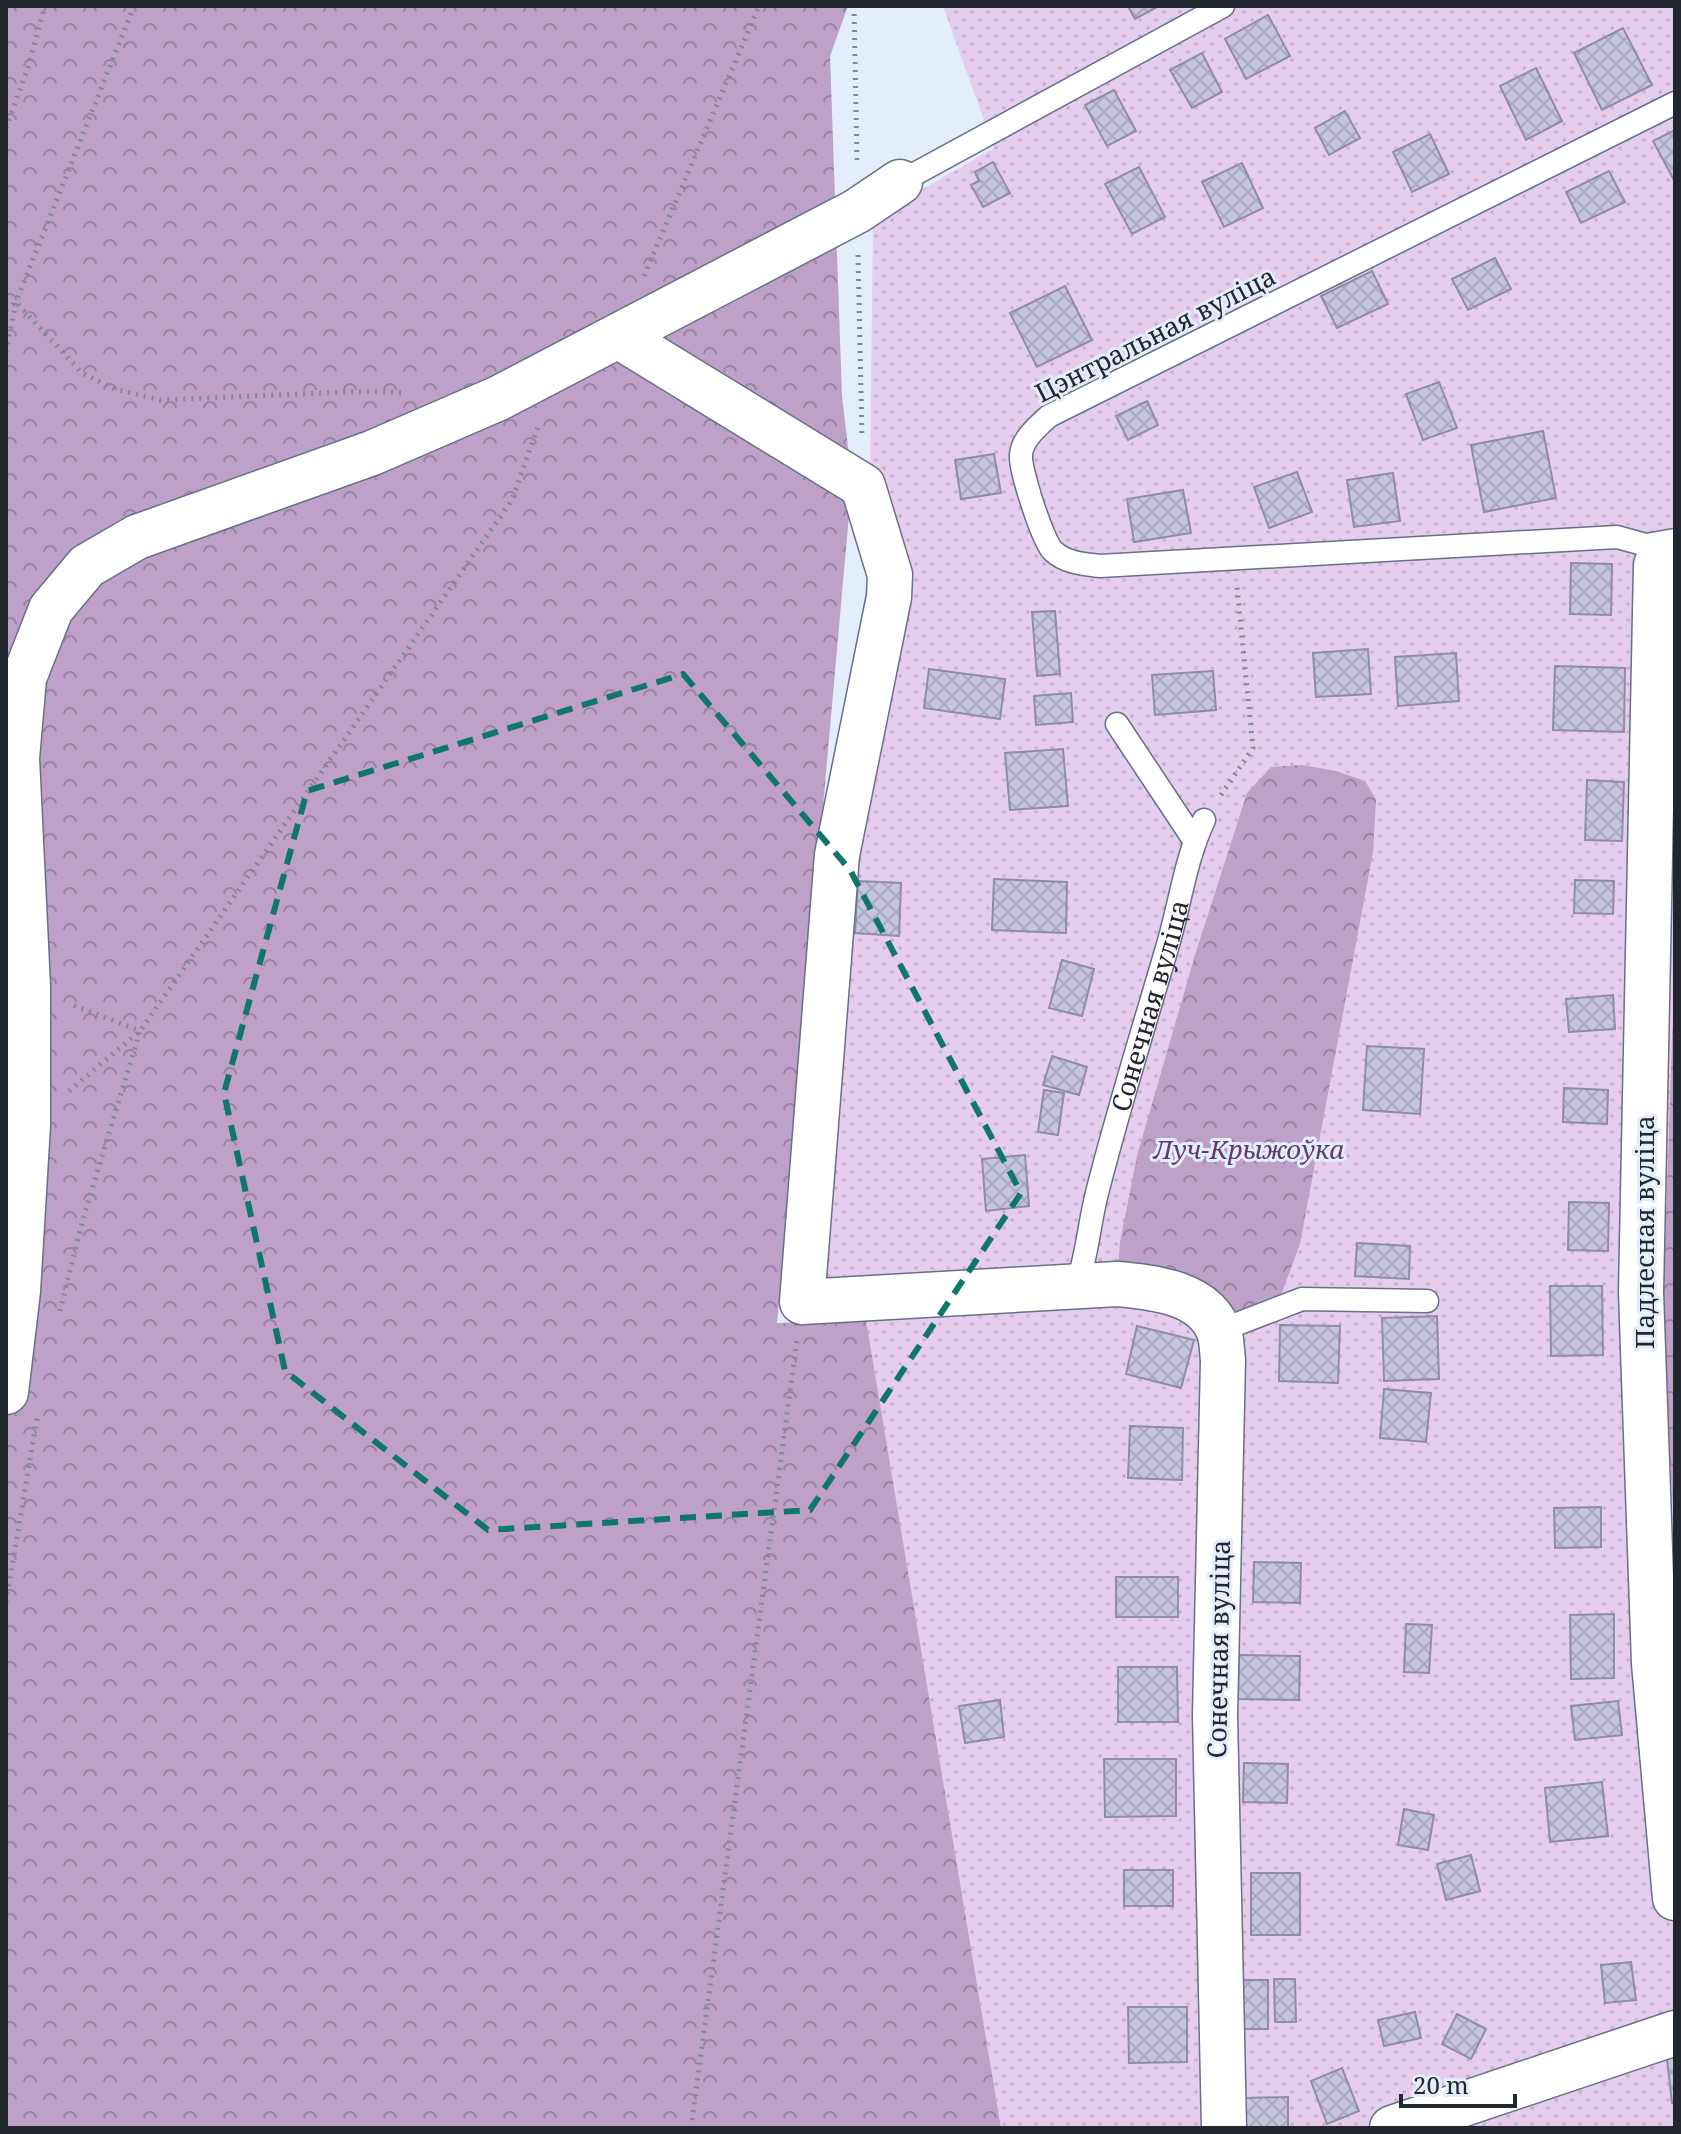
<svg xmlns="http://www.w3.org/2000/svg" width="1681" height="2134" font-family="'Noto Serif',serif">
	<defs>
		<pattern id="grass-dots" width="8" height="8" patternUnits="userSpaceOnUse" patternTransform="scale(2)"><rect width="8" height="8" fill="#e6ccee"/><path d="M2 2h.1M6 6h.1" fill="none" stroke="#c5afcc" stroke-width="1.8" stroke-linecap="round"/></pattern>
		<pattern id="forest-crowns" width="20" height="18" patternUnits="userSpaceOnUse" patternTransform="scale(2)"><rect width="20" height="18" fill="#bfa0c8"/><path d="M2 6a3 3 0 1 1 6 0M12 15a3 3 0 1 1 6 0" fill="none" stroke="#9b82a3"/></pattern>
		<pattern id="building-cross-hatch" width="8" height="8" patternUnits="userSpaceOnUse" patternTransform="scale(2)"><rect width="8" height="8" fill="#c6c4df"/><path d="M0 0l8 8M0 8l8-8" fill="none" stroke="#aaa8c0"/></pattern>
	</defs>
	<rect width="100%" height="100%" fill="#e4edfc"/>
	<!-- grass -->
	<path fill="url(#grass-dots)" d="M 943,6 L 1675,6 L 1675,952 L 1662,1329 L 1675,1542 L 1675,2128 L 1001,2128 L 866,1321 L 820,1283 L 842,940 L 910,589 L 870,482 L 873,218 L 994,148 Z"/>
	<!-- forest -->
	<g fill="url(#forest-crowns)">
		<path d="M 6,6 L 848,6 L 830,56 L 842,396 L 852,481 L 777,1323 L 866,1320 L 1001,2128 L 6,2128 Z"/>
		<path d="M 1302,765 L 1336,771 L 1365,781 L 1376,799 L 1373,852 L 1300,1244 L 1281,1295 L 1225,1316 L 1118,1267 L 1120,1242 L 1137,1156 L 1195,955 L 1247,793 L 1271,767 Z"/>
		<path d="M 1675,952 L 1675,1542 L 1662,1329 Z"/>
	</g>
	<!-- building -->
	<g fill="url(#building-cross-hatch)" stroke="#8f8ca6" stroke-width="2">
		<path d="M 1128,6 L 1159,6 L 1135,19 Z"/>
		<path d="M 1268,15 L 1290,56 L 1246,79 L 1225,39 Z"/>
		<path d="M 1623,28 L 1652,85 L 1602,110 L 1574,53 Z"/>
		<path d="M 1202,53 L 1222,92 L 1192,108 L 1170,70 Z"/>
		<path d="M 1536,68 L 1562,121 L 1526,140 L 1500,86 Z"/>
		<path d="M 1114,90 L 1136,131 L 1107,146 L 1085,105 Z"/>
		<path d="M 1345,111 L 1360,138 L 1329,155 L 1315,128 Z"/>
		<path d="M 1675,130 L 1675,182 L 1653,141 Z"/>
		<path d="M 1430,134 L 1449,174 L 1412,192 L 1393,152 Z"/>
		<path d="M 993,162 L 1010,193 L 983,207 L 971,185 L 979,181 L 975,172 Z"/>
		<path d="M 1242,163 L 1263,208 L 1224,227 L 1202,182 Z"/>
		<path d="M 1139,167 L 1165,217 L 1132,234 L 1105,184 Z"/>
		<path d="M 1609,171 L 1625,202 L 1581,223 L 1566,192 Z"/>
		<path d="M 1495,258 L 1511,289 L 1468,310 L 1452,279 Z"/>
		<path d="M 1372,271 L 1388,304 L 1337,328 L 1321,296 Z"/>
		<path d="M 1065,286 L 1092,340 L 1037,367 L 1010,313 Z"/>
		<path d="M 1439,382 L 1457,428 L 1423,440 L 1406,394 Z"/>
		<path d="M 1147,401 L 1158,425 L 1128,440 L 1116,416 Z"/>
		<path d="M 1543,431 L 1556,498 L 1484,512 L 1471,445 Z"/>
		<path d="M 994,454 L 1001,493 L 961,499 L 955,460 Z"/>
		<path d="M 1297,472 L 1312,512 L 1269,528 L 1254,487 Z"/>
		<path d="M 1393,473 L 1400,521 L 1354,527 L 1347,480 Z"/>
		<path d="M 1183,490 L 1191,533 L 1134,542 L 1127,499 Z"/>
		<path d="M 1571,563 L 1612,564 L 1611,615 L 1570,614 Z"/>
		<path d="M 1055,611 L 1060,674 L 1037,676 L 1032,612 Z"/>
		<path d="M 1368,649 L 1371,694 L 1316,697 L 1313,653 Z"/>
		<path d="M 1456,653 L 1459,701 L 1398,706 L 1395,657 Z"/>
		<path d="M 1555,666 L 1625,668 L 1624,732 L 1553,730 Z"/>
		<path d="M 929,669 L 1005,679 L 1000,719 L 924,708 Z"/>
		<path d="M 1213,671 L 1216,710 L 1155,715 L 1152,675 Z"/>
		<path d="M 1071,693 L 1073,722 L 1036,725 L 1034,696 Z"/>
		<path d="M 1063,749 L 1068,806 L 1010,810 L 1005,753 Z"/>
		<path d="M 1587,780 L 1624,782 L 1622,841 L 1585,840 Z"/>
		<path d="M 994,879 L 1067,882 L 1066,933 L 992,930 Z"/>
		<path d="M 1575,880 L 1614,881 L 1613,914 L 1574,913 Z"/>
		<path d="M 858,881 L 901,883 L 899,936 L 855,933 Z"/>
		<path d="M 1062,960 L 1094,969 L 1082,1016 L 1049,1008 Z"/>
		<path d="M 1613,995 L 1615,1029 L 1569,1032 L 1566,999 Z"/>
		<path d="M 1367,1046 L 1424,1049 L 1420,1114 L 1363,1110 Z"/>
		<path d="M 1052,1056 L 1087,1067 L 1079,1095 L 1043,1085 Z"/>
		<path d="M 1564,1088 L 1608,1090 L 1607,1124 L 1563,1122 Z"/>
		<path d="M 1044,1090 L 1064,1093 L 1058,1135 L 1038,1132 Z"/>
		<path d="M 1025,1155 L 1029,1206 L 986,1211 L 982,1159 Z"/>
		<path d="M 1569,1202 L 1609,1203 L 1608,1251 L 1568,1250 Z"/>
		<path d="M 1357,1243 L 1410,1246 L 1409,1279 L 1355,1276 Z"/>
		<path d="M 1550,1286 L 1602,1286 L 1603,1355 L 1551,1356 Z"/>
		<path d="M 1437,1316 L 1439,1379 L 1384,1381 L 1382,1318 Z"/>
		<path d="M 1280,1325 L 1340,1326 L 1338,1383 L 1279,1381 Z"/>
		<path d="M 1137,1326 L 1194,1340 L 1181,1388 L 1126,1374 Z"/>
		<path d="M 1384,1389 L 1431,1393 L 1426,1442 L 1380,1438 Z"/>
		<path d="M 1130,1426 L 1183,1428 L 1182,1480 L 1128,1478 Z"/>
		<path d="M 1601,1507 L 1601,1547 L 1555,1548 L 1554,1508 Z"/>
		<path d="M 1254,1562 L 1301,1563 L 1300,1603 L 1253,1602 Z"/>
		<rect x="1116" y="1577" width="62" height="40"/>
		<path d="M 1614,1614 L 1614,1678 L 1571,1679 L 1570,1615 Z"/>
		<path d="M 1406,1624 L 1432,1625 L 1429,1673 L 1404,1672 Z"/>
		<path d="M 1239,1655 L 1300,1656 L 1299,1700 L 1238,1699 Z"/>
		<path d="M 1118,1667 L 1177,1667 L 1178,1722 L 1118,1722 Z"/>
		<path d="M 1000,1700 L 1004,1737 L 965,1743 L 959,1706 Z"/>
		<path d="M 1618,1701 L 1622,1735 L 1575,1740 L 1571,1706 Z"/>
		<path d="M 1104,1759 L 1176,1759 L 1176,1816 L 1105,1817 Z"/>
		<path d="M 1244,1763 L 1288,1764 L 1287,1803 L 1243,1802 Z"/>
		<path d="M 1602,1782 L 1608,1836 L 1550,1842 L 1545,1788 Z"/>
		<path d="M 1404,1809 L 1434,1815 L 1428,1850 L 1398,1845 Z"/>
		<path d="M 1471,1855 L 1480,1891 L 1446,1900 L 1437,1864 Z"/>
		<rect x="1124" y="1870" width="49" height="36"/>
		<rect x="1251" y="1873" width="49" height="62"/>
		<path d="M 1631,1962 L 1636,2000 L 1605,2003 L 1601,1965 Z"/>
		<path d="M 1274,1979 L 1295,1979 L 1296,2022 L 1275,2022 Z"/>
		<rect x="1240" y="1980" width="28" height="49"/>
		<path d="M 1128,2007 L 1187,2007 L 1187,2062 L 1129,2063 Z"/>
		<path d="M 1415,2012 L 1421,2038 L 1384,2046 L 1378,2020 Z"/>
		<path d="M 1457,2014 L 1486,2029 L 1471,2059 L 1442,2044 Z"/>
		<path d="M 1675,2050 L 1675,2103 L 1672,2103 L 1666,2051 Z"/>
		<path d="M 1342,2068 L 1359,2111 L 1327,2124 L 1311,2081 Z"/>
		<path d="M 1288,2097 L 1288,2128 L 1245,2128 L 1245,2098 Z"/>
	</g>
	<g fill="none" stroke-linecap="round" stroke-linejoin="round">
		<!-- lane casing -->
		<g stroke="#647187" stroke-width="25">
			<g id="lane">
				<path d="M 900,182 L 1223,6"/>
				<path d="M 1646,545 L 1675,540"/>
				<path d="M 1656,565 L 1646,545 L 1617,537 L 1100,566 C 1083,564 1066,563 1053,551 C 1043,542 1020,470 1021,456 C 1021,440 1038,426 1049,416 L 1675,103"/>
				<path d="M 1117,724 L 1194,840"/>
				<path id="s1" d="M 1076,1288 C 1087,1258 1089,1224 1097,1193 C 1118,1110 1143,1030 1167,948 C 1180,905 1185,860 1204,820"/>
				<path d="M 1219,1331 L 1302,1299 L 1427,1301"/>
			</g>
		</g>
		<!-- street casing -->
		<g stroke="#647187" stroke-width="47">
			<g id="street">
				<path d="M 618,336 L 863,486 L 890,575 L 889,597 L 837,855 L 802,1302 L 1117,1284 C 1152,1287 1208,1292 1220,1335 C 1222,1343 1222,1352 1223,1360 L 1215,1715 L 1224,2128"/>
				<path d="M 1656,565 L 1641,1292 L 1654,1663 L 1675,1898"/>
				<path d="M 6,1392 L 18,1291 L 28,1125 L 28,987 L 17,758 L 24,678 L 51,609 L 87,566 L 137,537 L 372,453 L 499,398 L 857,211 L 900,182"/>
				<path d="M 1392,2128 L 1675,2033"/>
			</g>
		</g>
		<!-- path -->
		<g stroke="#828995" stroke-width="5" stroke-dasharray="2 6" stroke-linecap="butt">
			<path d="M 854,6 L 857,161"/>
			<path d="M 6,128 L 28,67 L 45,6"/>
			<path d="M 858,255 L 862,437"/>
			<path d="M 644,276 L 759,6"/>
			<path d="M 6,310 L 16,302 L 82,373 L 115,389 L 160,400 L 371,391 L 403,393"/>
			<path d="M 6,352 L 16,302 L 134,6"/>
			<path d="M 1221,795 L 1253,748 L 1237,587"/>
			<path d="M 69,1091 L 140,1031 L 512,500 L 539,424"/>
			<path d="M 60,1311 L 83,1219 L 140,1031 L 70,1004"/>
			<path d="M 6,1602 L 37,1418"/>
			<path d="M 691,2128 L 797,1340"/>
		</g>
		<!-- lane -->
		<use href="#lane" stroke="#fff" stroke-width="22"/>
		<!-- street -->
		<use href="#street" stroke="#fff" stroke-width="44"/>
	</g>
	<!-- marked area -->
	<path fill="none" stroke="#0f766e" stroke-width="6" stroke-dasharray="16 10" stroke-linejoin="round" d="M 683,674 L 850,870 L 1021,1193 L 810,1510 L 488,1530 L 285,1371 L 224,1093 L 307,791 Z"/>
	<g text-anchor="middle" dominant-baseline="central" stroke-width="6" stroke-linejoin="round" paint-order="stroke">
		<!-- street labels -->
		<g font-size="26" fill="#21262f" stroke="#e4edfc">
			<text transform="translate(1155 334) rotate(-27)">Цэнтральная вуліца</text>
			<text stroke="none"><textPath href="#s1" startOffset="292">Сонечная вуліца</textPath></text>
			<text transform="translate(1644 1232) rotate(-90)">Падлесная вуліца</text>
			<text transform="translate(1218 1649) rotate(-89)">Сонечная вуліца</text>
		</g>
		<!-- park labels -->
		<g font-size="26" font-style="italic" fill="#633a6f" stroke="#e4edfc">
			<text x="1249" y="1149">Луч-Крыжоўка</text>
		</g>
	</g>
	<!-- border -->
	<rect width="1681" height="2134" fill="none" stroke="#21262f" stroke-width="16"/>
	<!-- scale -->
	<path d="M1401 2094v12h114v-12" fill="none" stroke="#21262f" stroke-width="4"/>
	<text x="1413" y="2094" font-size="24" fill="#21262f" stroke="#e4edfc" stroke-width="6" paint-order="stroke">20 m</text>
</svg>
